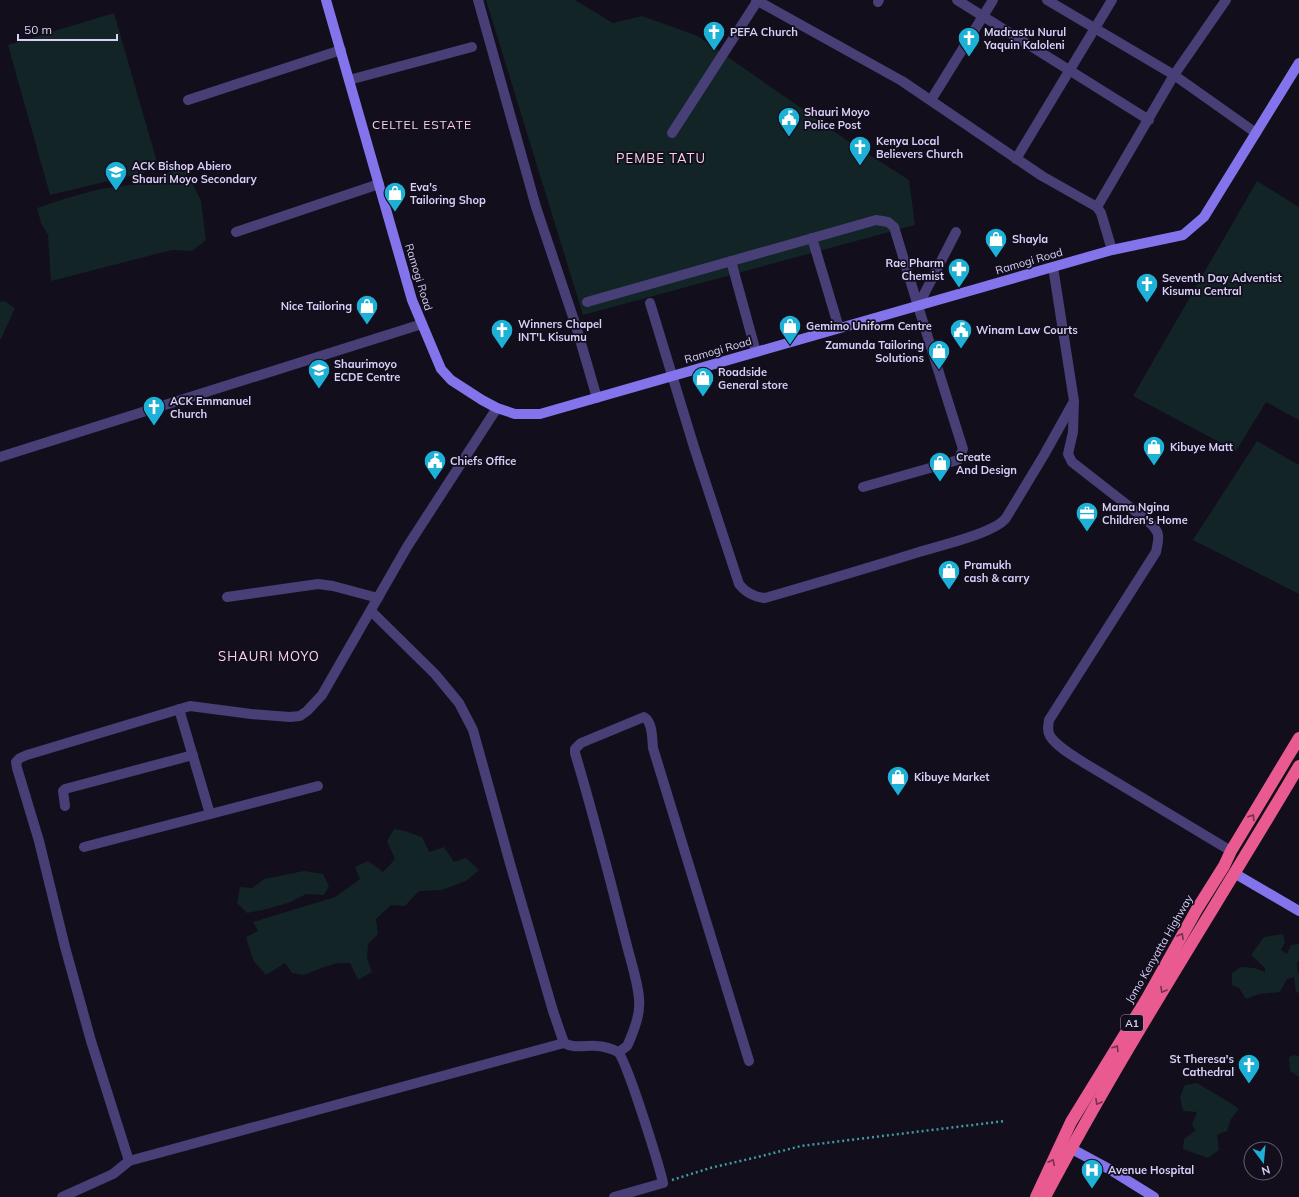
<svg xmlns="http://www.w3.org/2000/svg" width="1299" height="1197" font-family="Mulish,sans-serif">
	<rect width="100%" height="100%" fill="#120e1c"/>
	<!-- green -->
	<g fill="#122425">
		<path d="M 486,0 L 575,0 L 613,23 L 642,16 L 698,36 L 848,141 L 909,180 L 915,225 L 583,315 Z"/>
		<path d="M 114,13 L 159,169 L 50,195 L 8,45 Z"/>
		<path d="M 184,167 L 201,201 L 206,240 L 192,251 L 172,250 L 51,281 L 48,235 L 41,223 L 37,208 L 67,198 L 100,189 L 137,184 Z"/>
		<path d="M 1257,181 L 1299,207 L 1299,420 L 1266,402 L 1236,451 L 1133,396 Z"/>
		<path d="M 4,301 L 15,308 L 1,339 L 0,339 L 0,302 Z"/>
		<path d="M 1257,441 L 1299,465 L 1299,594 L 1193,540 Z"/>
		<path d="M 394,829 L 405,831 L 422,837 L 429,852 L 444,847 L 454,862 L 466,858 L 479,870 L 466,881 L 442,890 L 419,891 L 405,906 L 391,905 L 376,919 L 378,934 L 368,944 L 367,958 L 372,972 L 358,980 L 350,963 L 338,963 L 324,967 L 304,975 L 292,973 L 285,963 L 266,975 L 253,960 L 246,937 L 258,931 L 253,922 L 335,897 L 360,879 L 355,867 L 368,861 L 383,872 L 395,859 L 387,841 Z"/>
		<path d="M 304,871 L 323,874 L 329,886 L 324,895 L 306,894 L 288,903 L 263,910 L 247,913 L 237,903 L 240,887 L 252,888 L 264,879 Z"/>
		<path d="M 1283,934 L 1285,942 L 1281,950 L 1287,954 L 1291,945 L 1299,944 L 1299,961 L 1297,962 L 1298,974 L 1299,974 L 1299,993 L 1296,992 L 1294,977 L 1287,979 L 1280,992 L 1259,994 L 1246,999 L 1239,988 L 1232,985 L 1232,973 L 1241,967 L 1255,968 L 1265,972 L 1265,968 L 1251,955 L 1264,937 Z"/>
		<path d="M 1295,1055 L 1299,1056 L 1299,1077 L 1290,1071 L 1289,1057 Z"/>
		<path d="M 1197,1083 C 1211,1092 1226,1099 1239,1109 L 1231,1119 L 1227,1131 L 1217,1135 L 1219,1150 L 1208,1158 L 1183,1149 L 1184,1139 L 1196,1130 L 1192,1125 L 1197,1112 L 1183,1111 L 1180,1097 L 1185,1085 Z"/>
	</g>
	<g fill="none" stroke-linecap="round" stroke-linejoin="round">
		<!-- path -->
		<path stroke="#3d9ca0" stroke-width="2.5" stroke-dasharray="2 3" stroke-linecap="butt" d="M 672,1180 L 710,1168 L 762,1156 L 801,1146 L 1005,1121"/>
		<!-- street -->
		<g stroke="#473f75" stroke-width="10">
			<path d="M 478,0 L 536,207 L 576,326 L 597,398"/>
			<path d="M 756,0 L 902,81 L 1042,176 L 1097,207 L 1101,213 L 1112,250"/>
			<path d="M 957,0 L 1149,120"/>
			<path d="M 1047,0 L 1174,75 L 1256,133"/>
			<path d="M 878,2 L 879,0"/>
			<path d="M 349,80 L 472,47"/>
			<path d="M 188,100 L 341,50"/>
			<path d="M 931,100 L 993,0"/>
			<path d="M 672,133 L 758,0"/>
			<path d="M 1016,159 L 1112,0"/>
			<path d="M 1097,207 L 1174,75 L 1226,0"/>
			<path d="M 236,232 L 379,184"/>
			<path d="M 812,238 L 839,328"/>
			<path d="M 731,261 L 756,352"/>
			<path d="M 1053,267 L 1074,401 L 1073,432 L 1068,454 L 1072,462 L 1149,522 C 1161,533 1159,537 1156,552 L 1049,720 C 1048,726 1047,731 1050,736 C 1057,747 1075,757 1086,764 L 1231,851"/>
			<path d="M 587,302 L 876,220 L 888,222 L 894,227 L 918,306"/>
			<path d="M 650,303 L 694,447 L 739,584 C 746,593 754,597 765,598 C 817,583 868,568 919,552 C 939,546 995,533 1006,518 L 1044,455 L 1073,403"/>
			<path d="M 0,457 L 422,324"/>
			<path d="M 863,487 L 958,460 L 963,449 L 918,306 L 956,232"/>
			<path d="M 227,597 L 318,584 L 333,586 L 378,598"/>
			<path d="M 371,611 L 435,674 L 459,703 L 473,730 L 511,867 L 553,1011 L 564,1043 C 574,1049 586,1045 597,1046 C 603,1046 613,1049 618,1052 C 625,1055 660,1168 663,1183 L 614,1197"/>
			<path d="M 179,709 L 210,814"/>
			<path d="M 65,806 L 63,791 L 65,789 L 193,755"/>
			<path d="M 84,847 L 318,786"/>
			<path d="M 619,1052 L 627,1046 L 629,1042 C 633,1032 639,1019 639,1007 C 641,991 630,959 626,942 C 610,879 594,816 575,753 L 575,749 L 581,743 L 644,717 C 653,722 652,739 653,748 L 749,1061"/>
			<path d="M 129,1161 L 91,1041 L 65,947 L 39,841 L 17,768 L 16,762 L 20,758 L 27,755 L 190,706 L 251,714 L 290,717 L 300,716 L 307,711 L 322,695 L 407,547 L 497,408"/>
			<path d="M 62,1197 L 113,1174 L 129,1161 L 564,1043"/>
		</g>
		<!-- secondary -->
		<g stroke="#8374ec" stroke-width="10">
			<path d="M 326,0 L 412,300 L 441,369 L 451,380 L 482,400 L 497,408 L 515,414 L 540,414 L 1112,250 L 1183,235 L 1204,217 L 1299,63"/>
			<path d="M 1234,873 L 1299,911"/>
			<path d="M 1072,1149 L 1109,1169 L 1154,1197"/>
		</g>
		<!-- highway -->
		<g stroke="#e95b90" stroke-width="12">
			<path d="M 1036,1197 L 1071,1122 L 1146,1000 L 1197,909 L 1224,866 L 1231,851 L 1299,738"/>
			<path d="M 1045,1197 C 1123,1049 1214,910 1299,766"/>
		</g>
	</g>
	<!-- one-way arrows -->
	<defs><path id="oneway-chevron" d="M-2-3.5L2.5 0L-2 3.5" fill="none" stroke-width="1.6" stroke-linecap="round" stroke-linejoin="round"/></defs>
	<g stroke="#733150">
		<use href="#oneway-chevron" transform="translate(1252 817) rotate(-58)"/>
		<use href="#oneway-chevron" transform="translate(1181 936) rotate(-60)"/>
		<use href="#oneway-chevron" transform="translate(1163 990) rotate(120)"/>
		<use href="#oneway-chevron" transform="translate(1116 1048) rotate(-58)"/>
		<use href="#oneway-chevron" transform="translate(1098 1102) rotate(119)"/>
		<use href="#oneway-chevron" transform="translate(1052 1162) rotate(-64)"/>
	</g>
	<!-- icons -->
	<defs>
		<g id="church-pin" transform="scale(1.15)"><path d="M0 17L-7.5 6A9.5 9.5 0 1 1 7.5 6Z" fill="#1db1d7" stroke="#120e1c"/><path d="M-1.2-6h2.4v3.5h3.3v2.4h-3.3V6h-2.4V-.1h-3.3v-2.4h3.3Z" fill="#fff"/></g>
		<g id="civic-pin" transform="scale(1.15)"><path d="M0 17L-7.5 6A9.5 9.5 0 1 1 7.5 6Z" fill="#1db1d7" stroke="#120e1c"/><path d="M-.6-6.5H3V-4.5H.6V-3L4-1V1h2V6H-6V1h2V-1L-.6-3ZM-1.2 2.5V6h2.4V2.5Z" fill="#fff"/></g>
		<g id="school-pin" transform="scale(1.15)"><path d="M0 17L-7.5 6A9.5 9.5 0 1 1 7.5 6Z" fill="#1db1d7" stroke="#120e1c"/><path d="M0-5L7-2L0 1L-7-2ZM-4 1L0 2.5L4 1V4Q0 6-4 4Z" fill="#fff"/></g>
		<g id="shop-pin" transform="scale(1.15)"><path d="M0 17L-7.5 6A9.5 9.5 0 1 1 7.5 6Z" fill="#1db1d7" stroke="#120e1c"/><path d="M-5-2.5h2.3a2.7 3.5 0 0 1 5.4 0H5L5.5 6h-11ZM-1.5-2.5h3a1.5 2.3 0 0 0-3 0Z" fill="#fff"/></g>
		<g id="pharmacy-pin" transform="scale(1.15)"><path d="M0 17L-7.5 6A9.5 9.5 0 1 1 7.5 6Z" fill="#1db1d7" stroke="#120e1c"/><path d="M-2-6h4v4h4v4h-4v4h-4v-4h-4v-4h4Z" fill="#fff"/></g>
		<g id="office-pin" transform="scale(1.15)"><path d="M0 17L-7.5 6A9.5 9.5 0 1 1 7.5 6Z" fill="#1db1d7" stroke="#120e1c"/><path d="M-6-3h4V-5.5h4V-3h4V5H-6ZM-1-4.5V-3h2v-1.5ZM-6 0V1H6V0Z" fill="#fff"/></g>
		<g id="hospital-pin" transform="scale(1.15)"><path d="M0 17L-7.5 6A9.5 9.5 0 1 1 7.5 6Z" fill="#1db1d7" stroke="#120e1c"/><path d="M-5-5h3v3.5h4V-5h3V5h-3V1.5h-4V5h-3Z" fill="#fff"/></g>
	</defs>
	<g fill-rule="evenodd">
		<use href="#church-pin" x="714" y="32"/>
		<use href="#church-pin" x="969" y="38"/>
		<use href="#civic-pin" x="789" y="118"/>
		<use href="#church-pin" x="860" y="147"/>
		<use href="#school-pin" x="116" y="172"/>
		<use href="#shop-pin" x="395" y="193"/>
		<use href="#shop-pin" x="996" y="239"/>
		<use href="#pharmacy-pin" x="959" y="269"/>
		<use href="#church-pin" x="1147" y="284"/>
		<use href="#shop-pin" x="367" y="306"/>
		<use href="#shop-pin" x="790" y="326"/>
		<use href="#church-pin" x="502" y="330"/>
		<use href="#civic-pin" x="961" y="330"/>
		<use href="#shop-pin" x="939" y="351"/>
		<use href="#school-pin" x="319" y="370"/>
		<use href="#shop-pin" x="703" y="378"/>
		<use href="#church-pin" x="154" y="407"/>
		<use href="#shop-pin" x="1154" y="447"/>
		<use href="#civic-pin" x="435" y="461"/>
		<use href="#shop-pin" x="940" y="463"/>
		<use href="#office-pin" x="1087" y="513"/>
		<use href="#shop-pin" x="949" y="571"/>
		<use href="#shop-pin" x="898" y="777"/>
		<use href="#church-pin" x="1249" y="1065"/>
		<use href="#hospital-pin" x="1092" y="1170"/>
	</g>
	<g text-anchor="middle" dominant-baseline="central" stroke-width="3.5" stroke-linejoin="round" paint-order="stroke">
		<!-- shield labels -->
		<rect fill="#120e1c" stroke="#9d96b7" stroke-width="1" x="1121" y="1015" width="22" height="16" rx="3"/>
		<g font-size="10" font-weight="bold" fill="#d9d0f9">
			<text x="1132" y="1023">A1</text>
		</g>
		<!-- poi labels -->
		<g font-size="11" font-weight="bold" fill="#d9d0f9" stroke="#120e1c" text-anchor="start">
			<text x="730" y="32">PEFA Church</text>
			<text x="984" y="32">Madrastu Nurul<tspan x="984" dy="13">Yaquin Kaloleni</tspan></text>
			<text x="804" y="112">Shauri Moyo<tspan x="804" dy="13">Police Post</tspan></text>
			<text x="876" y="141">Kenya Local<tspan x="876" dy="13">Believers Church</tspan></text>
			<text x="132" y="166">ACK Bishop Abiero<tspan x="132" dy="13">Shauri Moyo Secondary</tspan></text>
			<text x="410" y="187">Eva's<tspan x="410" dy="13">Tailoring Shop</tspan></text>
			<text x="1012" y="239">Shayla</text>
			<text x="944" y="263" text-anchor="end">Rae Pharm<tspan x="944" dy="13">Chemist</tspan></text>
			<text x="1162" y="278">Seventh Day Adventist<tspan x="1162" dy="13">Kisumu Central</tspan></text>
			<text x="352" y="306" text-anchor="end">Nice Tailoring</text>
			<text x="518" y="324">Winners Chapel<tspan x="518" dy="13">INT'L Kisumu</tspan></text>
			<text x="806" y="326">Gemimo Uniform Centre</text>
			<text x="976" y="330">Winam Law Courts</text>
			<text x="924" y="345" text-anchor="end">Zamunda Tailoring<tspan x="924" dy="13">Solutions</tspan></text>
			<text x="334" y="364">Shaurimoyo<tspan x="334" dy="13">ECDE Centre</tspan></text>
			<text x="718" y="372">Roadside<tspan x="718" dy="13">General store</tspan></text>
			<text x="170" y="401">ACK Emmanuel<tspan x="170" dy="13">Church</tspan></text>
			<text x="1170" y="447">Kibuye Matt</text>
			<text x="956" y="457">Create<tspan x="956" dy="13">And Design</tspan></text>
			<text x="450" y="461">Chiefs Office</text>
			<text x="1102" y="507">Mama Ngina<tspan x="1102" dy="13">Children's Home</tspan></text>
			<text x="964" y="565">Pramukh<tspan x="964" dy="13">cash &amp; carry</tspan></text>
			<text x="914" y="777">Kibuye Market</text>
			<text x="1234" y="1059" text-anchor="end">St Theresa's<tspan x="1234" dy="13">Cathedral</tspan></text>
			<text x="1108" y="1170">Avenue Hospital</text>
		</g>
		<!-- street labels -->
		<g font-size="11" fill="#d9d0f9" stroke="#120e1c">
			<text transform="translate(1029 261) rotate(-16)">Ramogi Road</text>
			<text transform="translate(419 277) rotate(73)">Ramogi Road</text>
			<text transform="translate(718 350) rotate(-16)">Ramogi Road</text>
			<text transform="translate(1159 949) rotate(-60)">Jomo Kenyatta Highway</text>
		</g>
		<!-- neighbourhood labels -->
		<g font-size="12" letter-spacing="1" fill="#f9d2e7" stroke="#120e1c">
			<text x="422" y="124">CELTEL ESTATE</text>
		</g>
		<!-- quarter labels -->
		<g font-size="13" letter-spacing="1" fill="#f9d2e7" stroke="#120e1c">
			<text x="661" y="158">PEMBE TATU</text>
			<text x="269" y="656">SHAURI MOYO</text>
		</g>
	</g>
	<!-- north arrow -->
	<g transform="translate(1263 1161) rotate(164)"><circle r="19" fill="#120e1c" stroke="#625c74"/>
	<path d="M0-3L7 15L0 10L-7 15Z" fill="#1db1d7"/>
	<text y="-6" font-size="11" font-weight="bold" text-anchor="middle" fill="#d9d0f9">N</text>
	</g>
	<!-- scale -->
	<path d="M18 34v6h99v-6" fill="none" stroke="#d9d0f9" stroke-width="2"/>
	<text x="24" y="34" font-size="12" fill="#d9d0f9" stroke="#120e1c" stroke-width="3" paint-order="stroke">50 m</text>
</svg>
